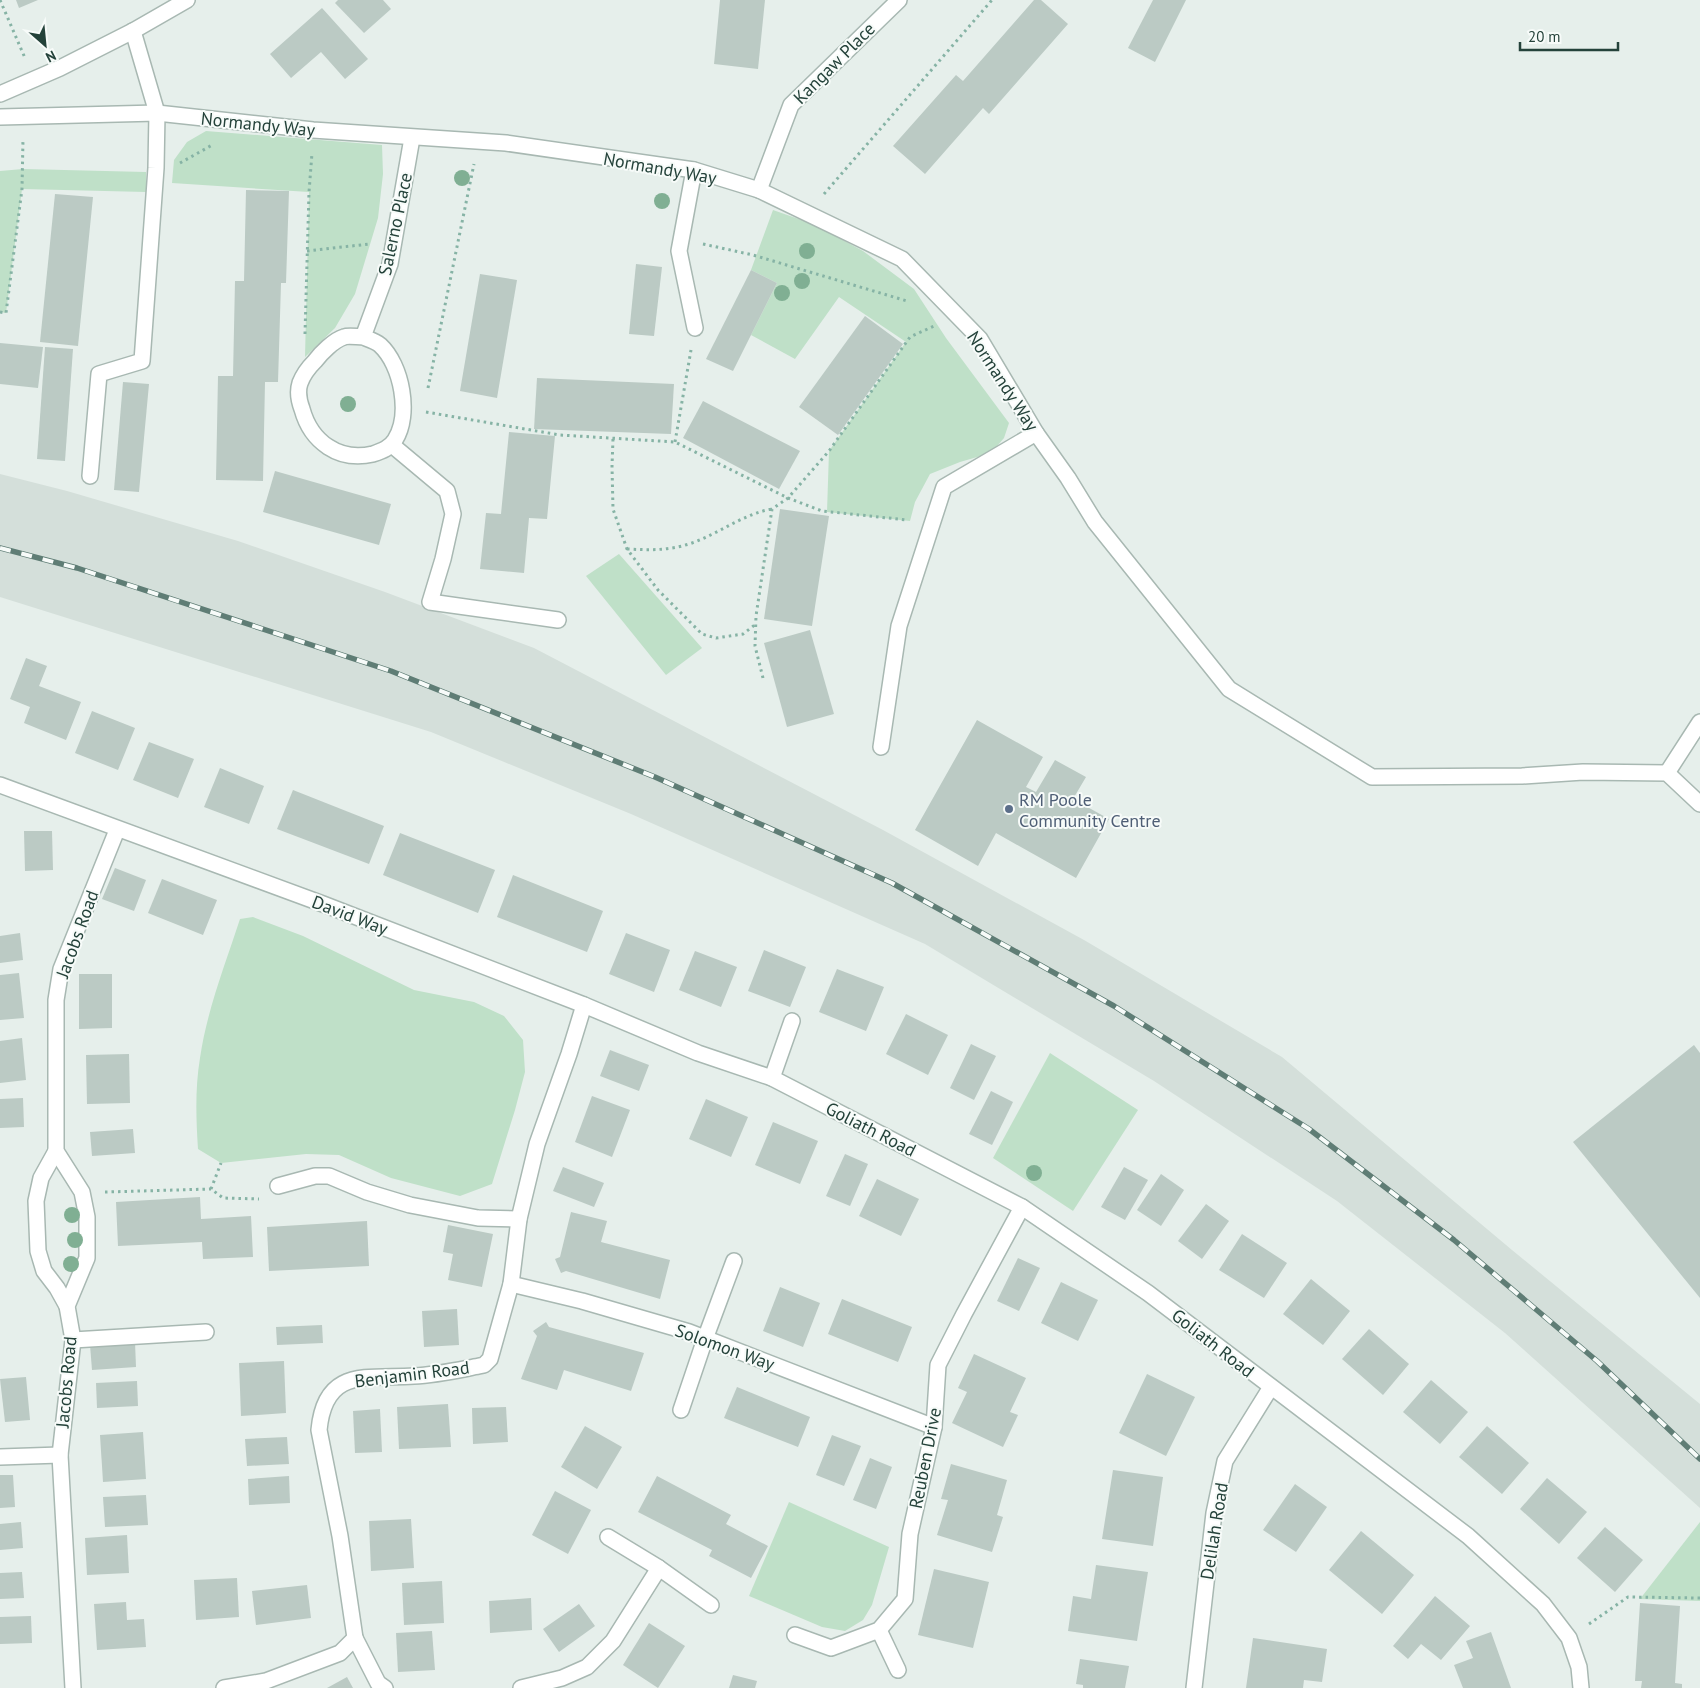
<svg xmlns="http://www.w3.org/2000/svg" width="1700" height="1688" font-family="'PT Sans',sans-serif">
	<rect width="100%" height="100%" fill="#e6efeb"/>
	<!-- built -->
	<path fill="#d4dfda" d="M 0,474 L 67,491 L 238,541 L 385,592 L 534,648 L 883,830 L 1084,940 L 1282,1057 L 1512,1250 L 1700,1404 L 1700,1508 L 1505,1333 L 1337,1201 L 1154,1081 L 925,944 L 631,814 L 431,732 L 0,597 Z"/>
	<!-- green -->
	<g fill="#bfe0c8">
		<path d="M 206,131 L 382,145 L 383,174 L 378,218 L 355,294 L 335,328 L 305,357 L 309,192 L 172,183 L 174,160 L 187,142 Z"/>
		<path d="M 23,169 L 146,172 L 146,192 L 22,189 L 6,313 L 0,312 L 0,171 Z"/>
		<path d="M 773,210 L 813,224 L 863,251 L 914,289 L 946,338 L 1009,423 L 1004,438 L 991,453 L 960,462 L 930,474 L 915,502 L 910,521 L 827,512 L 829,451 L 906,342 L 839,297 L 795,359 L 751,335 L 777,283 L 751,270 Z"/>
		<path d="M 619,554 L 702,648 L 666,675 L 586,576 Z"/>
		<path d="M 253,917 L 303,936 L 414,990 L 474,1002 L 504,1016 L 523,1040 L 525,1072 L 515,1110 L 492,1184 L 460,1196 L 391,1178 L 339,1155 L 306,1154 L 221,1163 L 198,1149 C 196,1119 195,1088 200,1058 C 207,1010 225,965 240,919 Z"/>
		<path d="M 1050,1053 L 1138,1110 L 1073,1211 L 993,1158 Z"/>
		<path d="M 789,1502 L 889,1547 L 872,1605 L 863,1620 L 845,1631 L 822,1627 L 749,1596 Z"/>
		<path d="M 1700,1522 L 1700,1601 L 1640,1599 Z"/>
	</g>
	<!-- building -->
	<g fill="#bbcac4">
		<path d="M 16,0 L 38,0 L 19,8 Z"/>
		<path d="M 338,0 L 383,0 L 391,9 L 364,33 L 335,3 Z"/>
		<path d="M 720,0 L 765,0 L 758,69 L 714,64 Z"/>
		<path d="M 1034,0 L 1041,0 L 1068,24 L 989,114 L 983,108 L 925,174 L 893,146 L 956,75 L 963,81 Z"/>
		<path d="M 1153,0 L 1186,0 L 1155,62 L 1128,48 Z"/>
		<path d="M 322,8 L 368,59 L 345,79 L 321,52 L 291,78 L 270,54 Z"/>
		<path d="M 246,190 L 289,191 L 286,283 L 281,283 L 278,382 L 265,382 L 263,481 L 216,480 L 218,376 L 233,376 L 235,281 L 244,281 Z"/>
		<path d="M 55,194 L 93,197 L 78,346 L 40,342 Z"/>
		<path d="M 636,264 L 662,267 L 654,336 L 629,334 Z"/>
		<path d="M 751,270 L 777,283 L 733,371 L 706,359 Z"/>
		<path d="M 480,274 L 517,280 L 497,398 L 460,391 Z"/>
		<path d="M 865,316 L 903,344 L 838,435 L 799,407 Z"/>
		<path d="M 0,343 L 43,347 L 38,388 L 0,384 Z"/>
		<path d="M 45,347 L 73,349 L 65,461 L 37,459 Z"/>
		<path d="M 537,378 L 674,384 L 671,434 L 534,429 Z"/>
		<path d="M 123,382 L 149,384 L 139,492 L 114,490 Z"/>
		<path d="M 703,401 L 800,451 L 779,489 L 683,438 Z"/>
		<path d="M 509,432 L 555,436 L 547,519 L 529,518 L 524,573 L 480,569 L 486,513 L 501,514 Z"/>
		<path d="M 275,471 L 391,504 L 379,545 L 263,512 Z"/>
		<path d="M 780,509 L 829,516 L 812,626 L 764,619 Z"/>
		<path d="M 810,630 L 834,714 L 787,727 L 764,643 Z"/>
		<path d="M 26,658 L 47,666 L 39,686 L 81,702 L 66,740 L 24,723 L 30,707 L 10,699 Z"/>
		<path d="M 92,711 L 135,728 L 118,770 L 75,753 Z"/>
		<path d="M 977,720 L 1043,757 L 1026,787 L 1036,792 L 1055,760 L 1086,777 L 1073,799 L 1109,819 L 1076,878 L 996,833 L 978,866 L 915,830 Z"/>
		<path d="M 149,742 L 194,759 L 178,798 L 133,780 Z"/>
		<path d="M 220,768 L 264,786 L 249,824 L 204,807 Z"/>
		<path d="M 293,790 L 384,826 L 369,864 L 277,829 Z"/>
		<path d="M 24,831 L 52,831 L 53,870 L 25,871 Z"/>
		<path d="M 400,833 L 495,870 L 478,913 L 383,875 Z"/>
		<path d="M 115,868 L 146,880 L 134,911 L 102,899 Z"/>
		<path d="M 513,875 L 603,911 L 587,952 L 497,917 Z"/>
		<path d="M 162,879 L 217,900 L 203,935 L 148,913 Z"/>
		<path d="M 20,933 L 23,960 L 0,963 L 0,936 Z"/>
		<path d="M 626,933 L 670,950 L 654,992 L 609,974 Z"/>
		<path d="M 764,950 L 806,967 L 790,1007 L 748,991 Z"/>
		<path d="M 695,951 L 737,967 L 721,1007 L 679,990 Z"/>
		<path d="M 837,969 L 884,987 L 866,1031 L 819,1012 Z"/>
		<path d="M 19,973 L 24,1018 L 0,1020 L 0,975 Z"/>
		<path d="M 79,974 L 112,974 L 112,1028 L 79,1029 Z"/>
		<path d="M 906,1014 L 948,1035 L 928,1075 L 886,1054 Z"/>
		<path d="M 22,1038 L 26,1080 L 0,1083 L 0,1041 Z"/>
		<path d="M 971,1044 L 996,1056 L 974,1100 L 950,1088 Z"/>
		<path d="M 1694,1045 L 1700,1053 L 1700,1298 L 1573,1142 Z"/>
		<path d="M 610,1050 L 649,1065 L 639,1091 L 600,1076 Z"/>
		<path d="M 129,1054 L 130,1103 L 87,1104 L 86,1055 Z"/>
		<path d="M 991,1091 L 1013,1102 L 992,1145 L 969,1134 Z"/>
		<path d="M 592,1096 L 630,1110 L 612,1157 L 575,1142 Z"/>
		<path d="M 23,1098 L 24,1127 L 0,1128 L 0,1099 Z"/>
		<path d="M 706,1099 L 748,1117 L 731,1157 L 689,1139 Z"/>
		<path d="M 773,1122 L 818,1141 L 800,1184 L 755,1165 Z"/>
		<path d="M 133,1129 L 135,1153 L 92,1156 L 90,1132 Z"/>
		<path d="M 845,1154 L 868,1164 L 850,1206 L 826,1196 Z"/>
		<path d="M 563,1167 L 604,1183 L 594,1207 L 553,1191 Z"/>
		<path d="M 1124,1167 L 1148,1180 L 1125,1220 L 1101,1207 Z"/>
		<path d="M 1161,1174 L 1184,1190 L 1161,1226 L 1137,1210 Z"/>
		<path d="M 877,1179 L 919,1199 L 901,1236 L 859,1216 Z"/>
		<path d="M 200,1197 L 201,1219 L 251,1216 L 253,1257 L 203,1259 L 202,1242 L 118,1246 L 116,1202 Z"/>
		<path d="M 1206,1204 L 1229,1221 L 1202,1259 L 1178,1241 Z"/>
		<path d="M 571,1212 L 607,1221 L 601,1242 L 670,1260 L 660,1299 L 566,1271 L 561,1273 L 555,1259 L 560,1257 Z"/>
		<path d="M 367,1221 L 369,1266 L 269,1271 L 267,1227 Z"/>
		<path d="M 448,1225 L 493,1234 L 482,1287 L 448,1280 L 453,1254 L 443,1252 Z"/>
		<path d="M 1242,1234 L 1287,1263 L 1264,1298 L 1219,1270 Z"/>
		<path d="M 1018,1258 L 1040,1268 L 1019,1311 L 997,1301 Z"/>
		<path d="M 1311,1279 L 1350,1311 L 1323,1345 L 1283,1314 Z"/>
		<path d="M 1061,1282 L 1098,1300 L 1078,1341 L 1041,1323 Z"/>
		<path d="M 780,1287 L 820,1303 L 803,1347 L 763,1331 Z"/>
		<path d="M 842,1299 L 912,1327 L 898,1362 L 828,1334 Z"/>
		<path d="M 457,1309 L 459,1345 L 424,1347 L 422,1311 Z"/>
		<path d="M 546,1322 L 549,1327 L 644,1353 L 631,1391 L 564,1370 L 557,1390 L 521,1379 L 537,1336 L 533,1331 Z"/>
		<path d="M 322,1325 L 323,1343 L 277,1345 L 276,1327 Z"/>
		<path d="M 1369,1329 L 1409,1364 L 1383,1395 L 1342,1359 Z"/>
		<path d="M 135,1342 L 136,1367 L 92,1370 L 90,1345 Z"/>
		<path d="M 974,1354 L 1026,1378 L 1010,1412 L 1018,1415 L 1003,1447 L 952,1423 L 967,1392 L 958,1388 Z"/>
		<path d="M 284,1361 L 286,1413 L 241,1416 L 239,1363 Z"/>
		<path d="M 1147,1374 L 1195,1397 L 1166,1456 L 1119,1433 Z"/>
		<path d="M 26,1377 L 30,1420 L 5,1422 L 0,1379 Z"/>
		<path d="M 1431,1380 L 1468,1412 L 1440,1444 L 1403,1412 Z"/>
		<path d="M 137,1381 L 138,1406 L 97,1408 L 96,1383 Z"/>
		<path d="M 737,1387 L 810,1417 L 798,1447 L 724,1418 Z"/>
		<path d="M 448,1404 L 451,1447 L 399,1449 L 397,1407 Z"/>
		<path d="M 506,1407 L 508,1442 L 473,1444 L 472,1408 Z"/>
		<path d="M 380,1409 L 382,1452 L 355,1453 L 353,1411 Z"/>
		<path d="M 585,1426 L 622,1447 L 597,1489 L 561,1467 Z"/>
		<path d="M 1487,1426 L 1529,1463 L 1502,1494 L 1459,1457 Z"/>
		<path d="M 143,1432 L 146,1479 L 103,1482 L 100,1435 Z"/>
		<path d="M 832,1435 L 861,1446 L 844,1486 L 816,1475 Z"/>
		<path d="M 287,1437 L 289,1464 L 247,1466 L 245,1439 Z"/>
		<path d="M 870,1458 L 892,1467 L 876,1509 L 853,1500 Z"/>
		<path d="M 951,1464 L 1007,1480 L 997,1515 L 1003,1517 L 992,1552 L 937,1535 L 948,1500 L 941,1499 Z"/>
		<path d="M 1113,1470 L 1163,1477 L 1153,1546 L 1102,1539 Z"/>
		<path d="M 0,1475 L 13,1475 L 15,1507 L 0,1508 Z"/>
		<path d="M 289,1476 L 290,1503 L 249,1505 L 248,1479 Z"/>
		<path d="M 657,1476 L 731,1515 L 726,1524 L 768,1546 L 751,1578 L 709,1556 L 712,1550 L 638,1512 Z"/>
		<path d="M 1547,1478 L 1587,1512 L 1559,1544 L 1520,1509 Z"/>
		<path d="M 1295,1484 L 1327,1507 L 1296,1552 L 1263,1530 Z"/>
		<path d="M 555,1491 L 591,1510 L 568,1554 L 532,1535 Z"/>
		<path d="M 146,1495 L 148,1525 L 105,1527 L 103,1497 Z"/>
		<path d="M 411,1519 L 414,1568 L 371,1571 L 369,1521 Z"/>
		<path d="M 21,1522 L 23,1548 L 0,1550 L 0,1524 Z"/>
		<path d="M 1605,1527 L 1643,1560 L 1615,1592 L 1577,1558 Z"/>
		<path d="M 1361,1531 L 1414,1575 L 1382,1614 L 1329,1570 Z"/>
		<path d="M 127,1535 L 129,1573 L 87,1575 L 85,1538 Z"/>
		<path d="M 1096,1565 L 1148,1572 L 1137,1641 L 1068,1631 L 1073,1596 L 1091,1599 Z"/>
		<path d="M 934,1569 L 989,1582 L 973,1648 L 918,1635 Z"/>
		<path d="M 22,1572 L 24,1598 L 0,1599 L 0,1573 Z"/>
		<path d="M 237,1578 L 239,1617 L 196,1620 L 194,1580 Z"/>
		<path d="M 442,1581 L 444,1623 L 404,1625 L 402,1583 Z"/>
		<path d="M 307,1585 L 311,1618 L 256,1625 L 252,1591 Z"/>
		<path d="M 1435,1596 L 1470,1626 L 1441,1660 L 1421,1644 L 1408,1659 L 1393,1646 Z"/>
		<path d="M 531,1598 L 532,1630 L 490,1633 L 489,1601 Z"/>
		<path d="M 126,1602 L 127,1620 L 144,1619 L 146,1647 L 97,1650 L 94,1604 Z"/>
		<path d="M 1640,1603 L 1680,1606 L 1675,1683 L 1682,1684 L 1682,1688 L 1641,1688 L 1642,1681 L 1635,1681 Z"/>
		<path d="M 579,1604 L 595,1626 L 559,1652 L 543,1629 Z"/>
		<path d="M 31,1616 L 32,1643 L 0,1644 L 0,1617 Z"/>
		<path d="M 649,1623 L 685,1646 L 658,1688 L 623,1665 Z"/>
		<path d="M 432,1631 L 435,1670 L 398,1672 L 396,1633 Z"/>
		<path d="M 1491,1632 L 1511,1688 L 1463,1688 L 1454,1665 L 1473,1658 L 1466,1641 Z"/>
		<path d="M 1253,1638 L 1327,1649 L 1322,1682 L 1304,1680 L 1303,1688 L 1246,1688 Z"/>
		<path d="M 1080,1659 L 1129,1666 L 1125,1688 L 1083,1688 L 1083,1685 L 1076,1684 Z"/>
		<path d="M 733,1675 L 757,1681 L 755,1688 L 729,1688 Z"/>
		<path d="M 347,1677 L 353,1688 L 327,1688 Z"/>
	</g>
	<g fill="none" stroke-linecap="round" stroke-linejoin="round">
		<!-- minor casing -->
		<g stroke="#a8b8b2" stroke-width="18">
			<g id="minor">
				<path d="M 0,94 L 60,68 L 133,31 L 187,0"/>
				<path d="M 0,117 L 157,113 L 313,130 L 506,143 L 694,170 L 759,190 L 902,259 L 980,339 L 1036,433 L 1068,478 L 1095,522 L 1229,689 L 1372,777 L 1522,776 L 1583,772 L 1667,773 L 1700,804"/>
				<path d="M 694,170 L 679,251 L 695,328"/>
				<path d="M 759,190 L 791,105 L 899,0"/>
				<path d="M 363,337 C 357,337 349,335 344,337 C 334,340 321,353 315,361 C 309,367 303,375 300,383 C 297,392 299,401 302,409 C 311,442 339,462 373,454 C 382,451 390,448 395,440 C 411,415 402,365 380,345 C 375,341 368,339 363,337 L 390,264 L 412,138"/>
				<path d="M 392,445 L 447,491 L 453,514 L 443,559 L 430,602 L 558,620"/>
				<path d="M 90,476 L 99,374 L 142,361 L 156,168 L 157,113 L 133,31"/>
				<path d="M 881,747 L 899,626 L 944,487 L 1036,433"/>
				<path d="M 1667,773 L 1700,722"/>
				<path d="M 0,785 L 323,904 L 584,1005 L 698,1053 L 772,1078 L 1022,1207 L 1148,1293 L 1468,1536 L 1543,1604 L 1569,1638 L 1579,1667 L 1581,1688"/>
				<path d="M 772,1078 L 792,1021"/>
				<path d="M 56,1151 L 41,1178 L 36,1201 L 38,1251 L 44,1271 L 57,1288 L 67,1306"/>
				<path d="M 278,1186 L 315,1176 L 329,1176 L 367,1192 L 410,1205 L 478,1218 L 519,1219"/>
				<path d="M 511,1284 L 582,1301 L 689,1332 L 934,1427"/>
				<path d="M 73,1340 L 206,1332"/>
				<path d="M 681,1410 L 705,1339 L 734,1261"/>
				<path d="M 0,1457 L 60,1455"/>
				<path d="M 608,1537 L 659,1568 L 711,1605"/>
				<path d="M 879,1630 L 898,1670"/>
				<path d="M 795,1635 L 831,1648 L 879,1630 L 905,1599 L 910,1534 L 934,1427 L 938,1365 L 964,1314 L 1022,1207"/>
				<path d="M 355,1638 L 378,1683 L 385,1688"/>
				<path d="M 73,1688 L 60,1455 L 73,1340 L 67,1306 L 87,1258 L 87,1217 L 82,1192 L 56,1151 L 56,1000 L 61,969 L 117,830"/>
				<path d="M 224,1688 L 266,1681 L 340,1653 L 355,1638 L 340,1536 L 319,1430 C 325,1367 366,1379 414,1376 C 436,1375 458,1370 479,1366 L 484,1365 L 490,1359 L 511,1284 L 519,1219 L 537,1144 L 569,1054 L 584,1005"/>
				<path d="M 521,1688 L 562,1678 L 587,1667 L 613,1641 L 659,1568"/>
				<path d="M 1194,1688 L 1214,1513 L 1225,1461 L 1271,1387"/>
			</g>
		</g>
		<!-- path -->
		<g stroke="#86b3a5" stroke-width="3" stroke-dasharray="2.5 4" stroke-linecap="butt">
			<path d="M 0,0 L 25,58"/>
			<path d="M 180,163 L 214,144"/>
			<path d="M 824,194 L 992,0"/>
			<path d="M 703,244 L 753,255 L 907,301"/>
			<path d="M 307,251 L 369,244"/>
			<path d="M 0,312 L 6,313 L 22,189 L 23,139"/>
			<path d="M 305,334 L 309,192 L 312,153"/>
			<path d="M 428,388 L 474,164"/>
			<path d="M 426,412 L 560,435 L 675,442 L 788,498 L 822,511 L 907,520"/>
			<path d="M 613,439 L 612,466 L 613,509 L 627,549 L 658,590 L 702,634 L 716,638 L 743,634 L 756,624"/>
			<path d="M 675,442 L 691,350"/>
			<path d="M 627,549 C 650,550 669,551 692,543 C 720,533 743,514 772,509"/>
			<path d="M 763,678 L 755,646 L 756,616 L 772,509 L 788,498 L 829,451 L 910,337 L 934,326"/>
			<path d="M 211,1189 L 221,1163"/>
			<path d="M 105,1192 L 211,1189 L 223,1198 L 259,1199"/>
			<path d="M 1589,1624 L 1628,1597 L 1700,1598"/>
		</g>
		<!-- minor -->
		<use href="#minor" stroke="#fff" stroke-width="15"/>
		<!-- rail casing -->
		<g stroke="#5f7d75" stroke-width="5.5">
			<path id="rail" d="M 0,548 L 77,568 L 391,671 L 655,777 L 892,883 L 1114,1006 L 1309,1129 L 1454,1240 L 1597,1361 L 1700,1459"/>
		</g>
		<!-- rail -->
		<use href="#rail" stroke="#f7fbf9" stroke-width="4" stroke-dasharray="11" stroke-linecap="butt"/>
	</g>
	<!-- trees -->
	<g fill="#80af93">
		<circle cx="462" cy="178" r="8"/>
		<circle cx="662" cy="201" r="8"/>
		<circle cx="807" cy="251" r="8"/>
		<circle cx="802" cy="281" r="8"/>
		<circle cx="782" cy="293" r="8"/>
		<circle cx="348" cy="404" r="8"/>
		<circle cx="1034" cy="1173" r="8"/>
		<circle cx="72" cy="1215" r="8"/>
		<circle cx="75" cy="1240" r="8"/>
		<circle cx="71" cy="1264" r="8"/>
	</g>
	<!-- markers -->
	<circle fill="#5c6f8a" stroke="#f7fbf9" stroke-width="2" cx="1009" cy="809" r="5"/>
	<g text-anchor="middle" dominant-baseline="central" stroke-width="4" stroke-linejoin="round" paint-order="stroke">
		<!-- street labels -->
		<g font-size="18" fill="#24423a" stroke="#f7fbf9">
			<text transform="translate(834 63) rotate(-45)">Kangaw Place</text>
			<text transform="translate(258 124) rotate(6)">Normandy Way</text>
			<text transform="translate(660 168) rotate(10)">Normandy Way</text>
			<text transform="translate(395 224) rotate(-78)">Salerno Place</text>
			<text transform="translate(1003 381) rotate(57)">Normandy Way</text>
			<text transform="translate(350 915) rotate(21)">David Way</text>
			<text transform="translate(77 934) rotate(-70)">Jacobs Road</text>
			<text transform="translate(871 1129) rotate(27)">Goliath Road</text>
			<text transform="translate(1213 1343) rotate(38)">Goliath Road</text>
			<text transform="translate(725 1347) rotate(20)">Solomon Way</text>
			<text transform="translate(412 1374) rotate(-7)">Benjamin Road</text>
			<text transform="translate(66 1382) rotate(-85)">Jacobs Road</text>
			<text transform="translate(925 1458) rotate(-79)">Reuben Drive</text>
			<text transform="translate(1214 1531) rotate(-81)">Delilah Road</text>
		</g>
		<!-- service labels -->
		<g font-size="18" fill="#4e5e75" stroke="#f7fbf9" text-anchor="start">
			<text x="1019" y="799">RM Poole<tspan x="1019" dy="21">Community Centre</tspan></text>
		</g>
	</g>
	<!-- north arrow -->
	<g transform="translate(45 45) rotate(153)" stroke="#f7fbf9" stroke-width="4" paint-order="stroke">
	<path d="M0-4L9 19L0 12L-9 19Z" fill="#24423a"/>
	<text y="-8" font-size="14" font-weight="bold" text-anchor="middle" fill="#24423a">N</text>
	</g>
	<!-- scale -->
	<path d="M1520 42v8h98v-8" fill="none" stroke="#24423a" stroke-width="2.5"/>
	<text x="1528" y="42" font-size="15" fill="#24423a" stroke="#f7fbf9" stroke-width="4" paint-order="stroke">20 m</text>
</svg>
